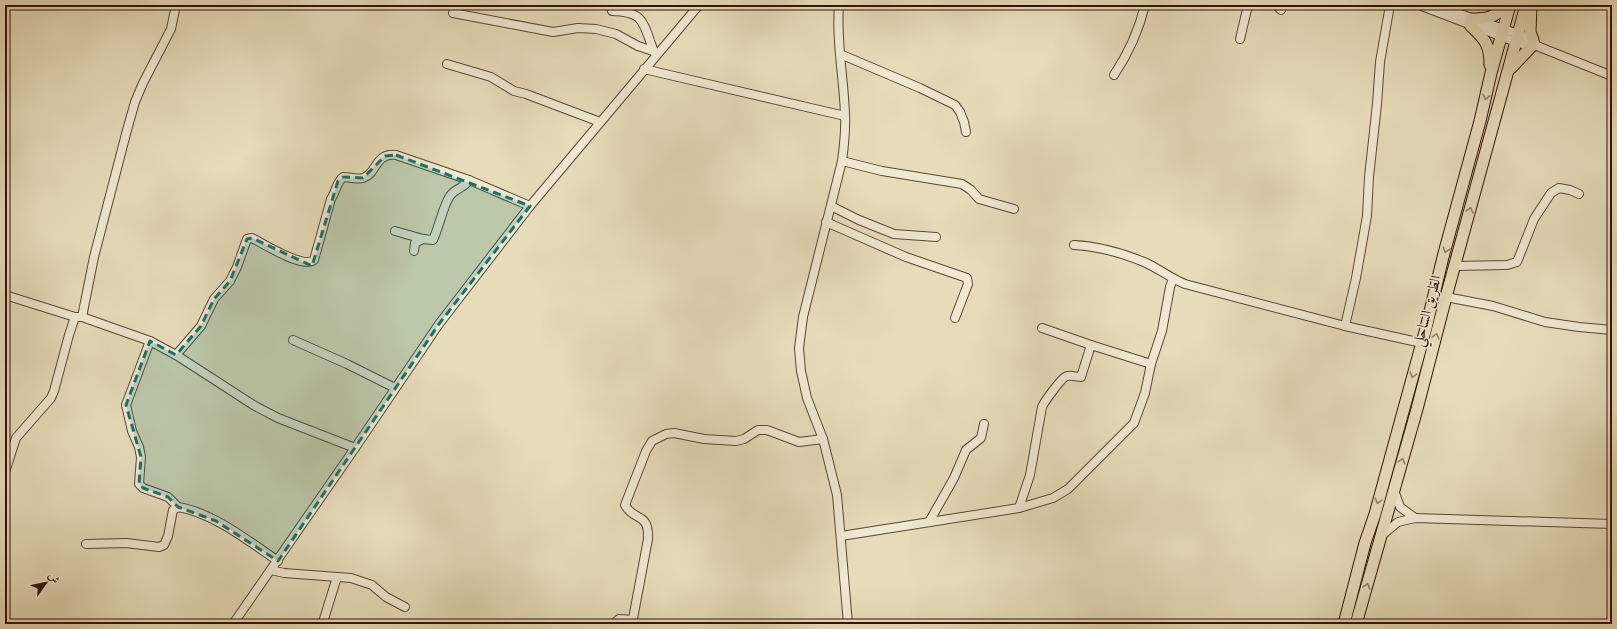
<svg xmlns="http://www.w3.org/2000/svg" width="1617" height="629" font-family="'IM FELL Double Pica',Amiri,serif">
	<rect width="100%" height="100%" fill="#e6dcba"/>
	<filter id="stains"><feTurbulence type="fractalNoise" baseFrequency=".005" numOctaves="4"/><feColorMatrix values="0 0 0 0 .2 0 0 0 0 .09 0 0 0 0 .02 0 0 0 .5 -.17"/></filter>
	<radialGradient id="worn" r=".72"><stop offset=".6" stop-color="#630" stop-opacity="0"/><stop offset="1" stop-color="#630" stop-opacity=".3"/></radialGradient>
	<g fill="none" stroke-linecap="round" stroke-linejoin="round">
		<!-- minor casing -->
		<g stroke="#5e4533" stroke-width="10">
			<g id="minor">
				<path d="M 610,5 L 612,11 C 639,12 642,17 650,41 C 652,46 653,50 655,53"/>
				<path d="M 839,5 C 836,42 844,79 845,115 C 846,131 844,146 842,161 L 803,317 L 799,348 L 801,371 L 807,398 L 823,439 L 837,495 L 848,624"/>
				<path d="M 1276,5 L 1281,10"/>
				<path d="M 1419,5 L 1516,42 L 1531,47 L 1535,46"/>
				<path d="M 1434,5 L 1518,34 L 1533,40 L 1537,46 L 1612,76"/>
				<path d="M 453,13 L 553,32 L 578,28 L 596,29 L 616,34 L 638,46 L 653,51"/>
				<path d="M 1240,39 L 1248,5"/>
				<path d="M 840,54 L 920,88 L 955,105 L 960,112 L 964,122 L 966,132"/>
				<path d="M 447,64 L 491,77 L 514,91 L 526,94 L 600,122"/>
				<path d="M 644,69 L 845,116"/>
				<path d="M 1114,75 C 1128,54 1139,30 1145,5"/>
				<path d="M 842,161 L 882,171 L 962,184 L 971,190 L 979,199 L 1014,209"/>
				<path d="M 831,206 L 859,220 L 894,234 L 936,237"/>
				<path d="M 826,222 L 906,257 L 967,278 L 968,284 L 955,318"/>
				<path d="M 395,231 L 423,239"/>
				<path d="M 1074,245 C 1097,246 1122,253 1144,262 C 1158,268 1170,278 1185,284 L 1345,326 L 1422,343"/>
				<path d="M 414,251 L 415,243 L 423,239 L 433,240 C 439,227 443,206 450,196 C 455,188 465,188 469,180"/>
				<path d="M 1455,266 L 1507,265 L 1517,262 L 1534,219 L 1551,193 L 1559,188 L 1570,190 L 1579,194"/>
				<path d="M 5,295 L 75,317 L 82,317 L 150,341 L 176,355 L 255,406 L 278,418 L 355,448"/>
				<path d="M 1446,297 L 1493,306 L 1545,322 L 1579,327 L 1612,330"/>
				<path d="M 82,317 L 94,257 L 127,130 L 135,102 L 143,83 L 171,29 L 176,5"/>
				<path d="M 1345,326 L 1356,278 L 1367,216 L 1369,177 L 1377,104 L 1380,62 L 1390,5"/>
				<path d="M 1042,328 L 1091,345"/>
				<path d="M 293,340 L 347,364 L 395,388"/>
				<path d="M 150,341 L 126,405 L 132,431 L 139,447 L 141,457 L 139,484 L 143,488 L 168,497 L 178,507"/>
				<path d="M 176,355 L 201,326 L 214,299 L 230,281 L 237,267 L 247,239 L 252,238 C 264,244 303,269 314,260 L 331,199 C 336,192 336,183 343,177 C 349,177 357,180 363,178 C 378,173 374,153 396,155 L 469,180 L 530,206"/>
				<path d="M 5,490 L 5,472 L 16,438 L 51,398 L 54,391 L 69,335 L 75,317"/>
				<path d="M 1394,490 L 1400,507 L 1415,518"/>
				<path d="M 1019,508 L 1030,475 L 1042,407 C 1044,402 1061,379 1065,377 C 1069,374 1076,377 1081,377 L 1091,345 L 1151,364"/>
				<path d="M 929,522 L 954,478 L 966,450 L 981,438 L 984,424"/>
				<path d="M 841,536 L 1019,508 L 1053,498 L 1068,489 L 1134,423 L 1145,393 L 1151,364 L 1162,331 L 1170,287 L 1173,279"/>
				<path d="M 1381,536 L 1398,522 L 1415,518 L 1612,524"/>
				<path d="M 86,544 L 126,543 L 159,547 L 164,545 L 168,536 L 173,510 L 178,507 C 212,512 250,542 278,561"/>
				<path d="M 271,570 L 284,573 L 351,578 L 372,585 L 386,597 L 405,607"/>
				<path d="M 233,624 L 355,448 L 439,324 L 530,206 L 699,5"/>
				<path d="M 325,624 L 324,619 L 337,577"/>
				<path d="M 613,624 L 619,619 L 633,620"/>
				<path d="M 632,624 L 648,539 C 649,511 634,522 625,505 L 646,451 L 652,441 L 666,434 L 674,433 L 704,439 L 736,441 L 744,439 L 758,430 L 767,430 L 799,442 L 823,439"/>
			</g>
		</g>
		<!-- highway casing -->
		<g stroke="#311306" stroke-width="13">
			<g id="highway">
				<path d="M 1531,5 L 1530,32 L 1533,40"/>
				<path d="M 1471,19 C 1486,19 1496,18 1505,5"/>
				<path d="M 1470,25 C 1484,39 1490,43 1490,65"/>
				<path d="M 1511,68 L 1531,47"/>
				<path d="M 1344,624 L 1365,543 L 1375,514 L 1426,328 L 1443,257 L 1480,121 L 1491,73 L 1510,5"/>
				<path d="M 1356,624 L 1417,409 L 1446,297 L 1526,5"/>
			</g>
		</g>
		<!-- minor -->
		<use href="#minor" stroke="#efe8d2" stroke-width="8"/>
		<!-- highway -->
		<use href="#highway" stroke="#e6dcba" stroke-width="11"/>
	</g>
	<!-- one-way arrows -->
	<defs><path id="oneway-chevron" d="M-2-3.5L2.5 0L-2 3.5" fill="none" stroke-width="1.6" stroke-linecap="round" stroke-linejoin="round"/></defs>
	<g stroke="#958269">
		<use href="#oneway-chevron" transform="translate(1486 97) rotate(102)"/>
		<use href="#oneway-chevron" transform="translate(1470 210) rotate(-74)"/>
		<use href="#oneway-chevron" transform="translate(1446 250) rotate(108)"/>
		<use href="#oneway-chevron" transform="translate(1436 336) rotate(-75)"/>
		<use href="#oneway-chevron" transform="translate(1413 375) rotate(105)"/>
		<use href="#oneway-chevron" transform="translate(1402 461) rotate(-74)"/>
		<use href="#oneway-chevron" transform="translate(1378 501) rotate(106)"/>
		<use href="#oneway-chevron" transform="translate(1367 586) rotate(-74)"/>
	</g>
	<!-- marked area -->
	<path fill="#0f766e" fill-opacity="0.2" stroke="#0f766e" stroke-width="3" stroke-dasharray="8 5" stroke-linejoin="round" d="M 396,155 L 530,206 L 439,324 L 278,561 L 216,521 L 178,507 L 168,497 L 143,488 L 139,484 L 141,457 L 126,405 L 150,341 L 176,355 L 201,326 L 214,299 L 230,281 L 247,239 L 252,238 L 312,266 L 338,181 L 343,177 L 363,178 L 385,156 Z"/>
	<g text-anchor="middle" dominant-baseline="central" stroke-width="3" stroke-linejoin="round" paint-order="stroke">
		<!-- street labels -->
		<g font-size="15" fill="#311306" stroke="#efe8d2">
			<text transform="translate(1427 311) rotate(-75)">الطريق الساحلي</text>
		</g>
	</g>
	<!-- margin -->
	<rect width="1617" height="629" fill="none" stroke="#e6dcba" stroke-width="20"/>
	<rect x="6" y="6" width="1605" height="617" fill="none" stroke="#311306" stroke-width="2"/>
	<rect x="10" y="10" width="1597" height="609" fill="none" stroke="#311306"/>
	<!-- north arrow -->
	<g transform="translate(46 583) rotate(57)" stroke="#efe8d2" stroke-width="3" paint-order="stroke">
	<path d="M0-3L7 15L0 10L-7 15Z" fill="#311306"/>
	<text y="-6" font-size="11" font-weight="bold" text-anchor="middle" fill="#311306">ش</text>
	</g>
	<rect width="100%" height="100%" filter="url(#stains)"/>
	<rect width="100%" height="100%" fill="url(#worn)"/>
</svg>
